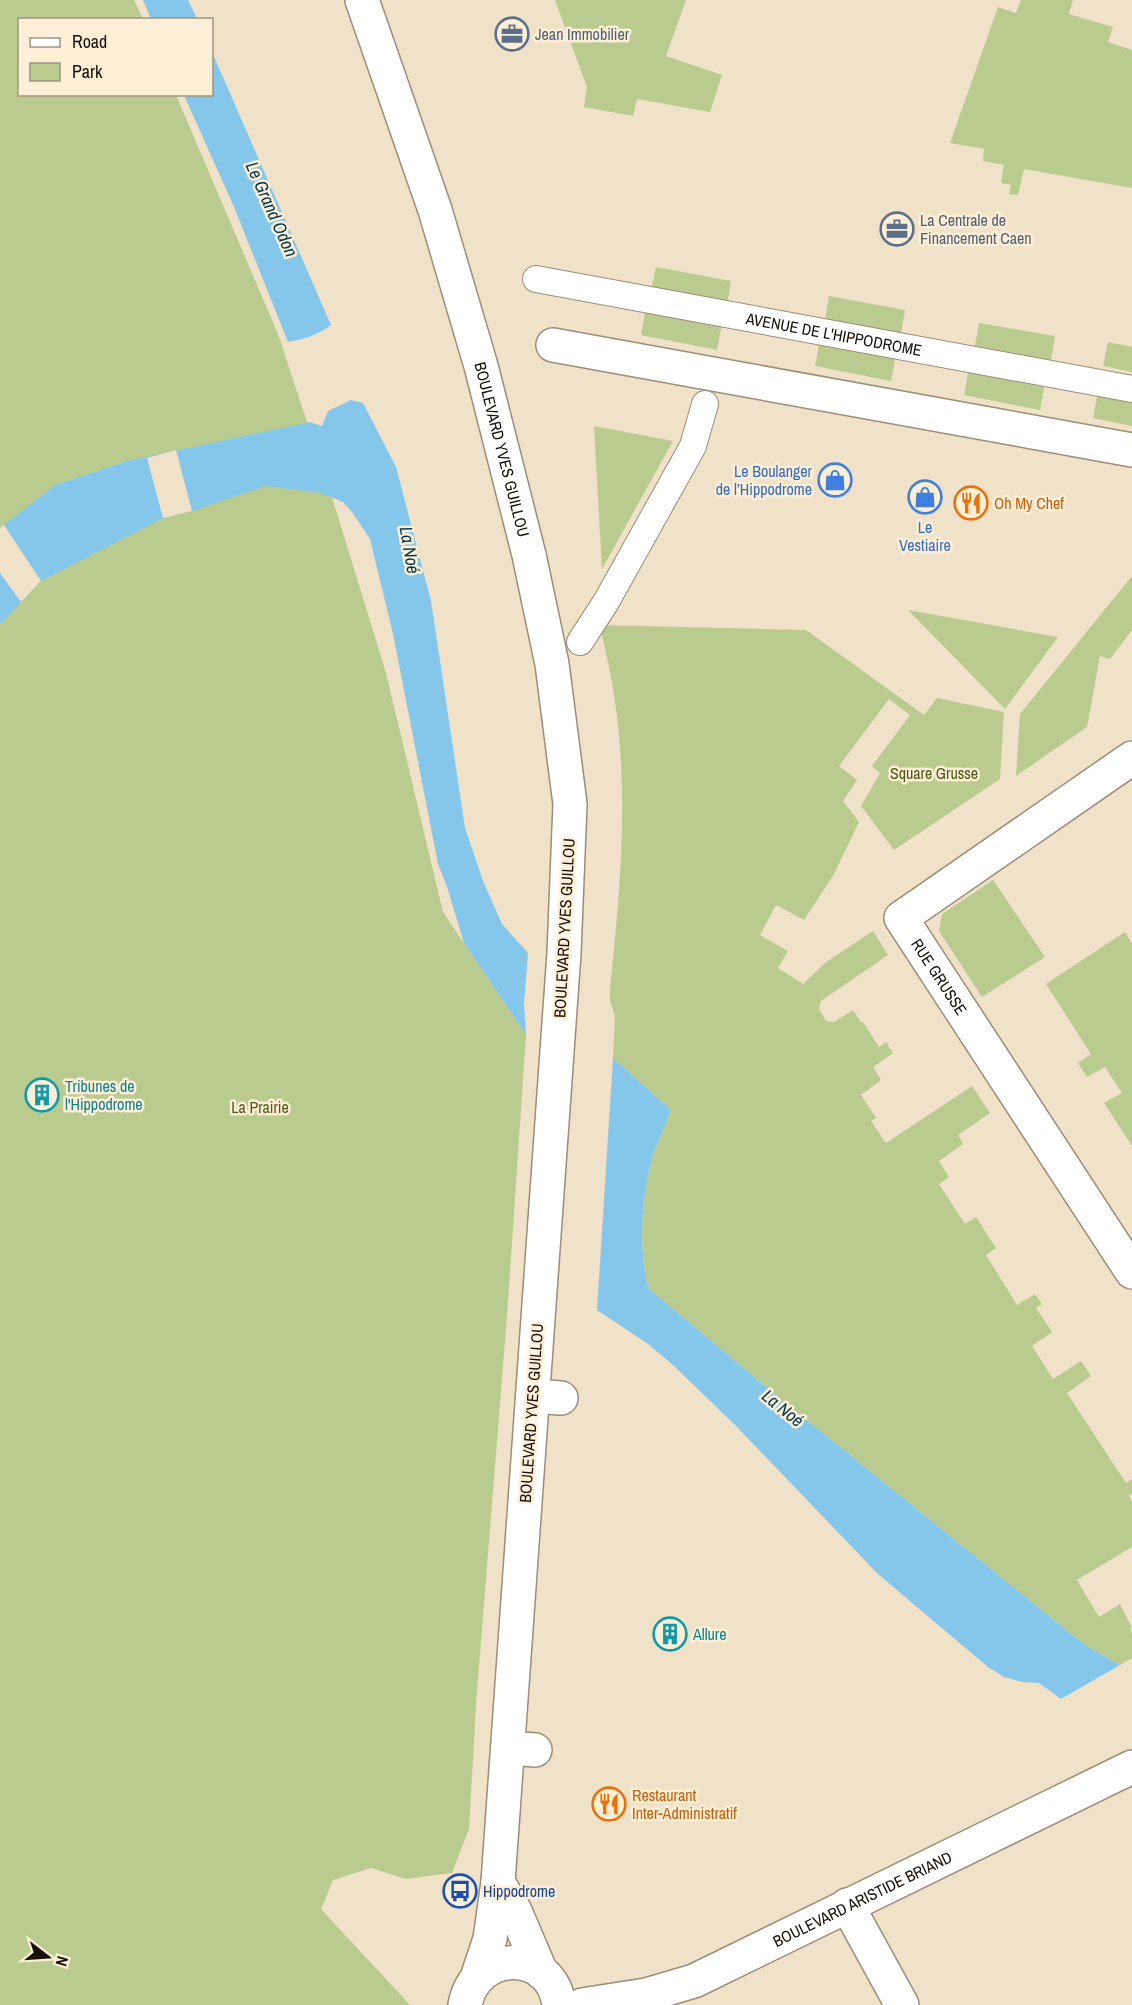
<svg xmlns="http://www.w3.org/2000/svg" width="1132" height="2005" font-family="'Archivo Narrow',sans-serif">
	<rect width="100%" height="100%" fill="#f0e1c9"/>
	<!-- green -->
	<g fill="#bacb90">
		<path d="M 0,0 L 134,0 L 143,19 L 20,20 L 20,94 L 176,95 L 278,334 L 335,507 L 386,673 L 443,912 L 526,1035 L 507,1316 L 476,1704 L 469,1829 L 452,1873 L 406,1879 L 371,1868 L 333,1880 L 321,1909 L 410,2005 L 0,2005 Z"/>
		<path d="M 555,0 L 686,0 L 666,56 L 722,75 L 710,112 L 637,99 L 633,116 L 584,107 L 587,87 Z"/>
		<path d="M 1021,0 L 1073,0 L 1069,14 L 1113,27 L 1108,42 L 1132,50 L 1132,188 L 1024,169 L 1018,195 L 1009,194 L 1011,185 L 1001,183 L 1004,165 L 983,161 L 984,149 L 950,143 L 998,7 L 1016,13 Z"/>
		<path d="M 656,267 L 731,281 L 727,305 L 651,291 Z"/>
		<path d="M 829,296 L 905,310 L 901,333 L 825,320 Z"/>
		<path d="M 646,308 L 722,323 L 717,350 L 641,335 Z"/>
		<path d="M 979,323 L 1055,336 L 1051,360 L 975,346 Z"/>
		<path d="M 820,339 L 896,354 L 891,381 L 815,366 Z"/>
		<path d="M 1108,342 L 1132,347 L 1132,372 L 1103,366 Z"/>
		<path d="M 969,368 L 1045,383 L 1040,410 L 964,395 Z"/>
		<path d="M 1098,391 L 1132,398 L 1132,426 L 1093,418 Z"/>
		<path d="M 594,426 L 673,441 L 602,569 Z"/>
		<path d="M 1132,576 L 1132,630 L 1110,659 L 1100,656 L 1087,727 L 1016,776 L 1020,714 Z"/>
		<path d="M 908,610 L 1058,637 L 1005,709 Z"/>
		<path d="M 600,625 L 806,630 L 924,715 L 937,698 L 1004,712 L 1000,779 L 894,850 L 861,806 L 880,773 L 872,766 L 910,715 L 889,699 L 839,766 L 857,780 L 843,801 L 859,822 L 834,874 L 804,920 L 776,905 L 760,935 L 788,951 L 778,968 L 803,984 L 826,962 L 873,931 L 888,955 L 821,1001 L 819,1009 L 826,1021 L 834,1022 L 853,1010 L 861,1022 L 863,1022 L 879,1047 L 886,1042 L 893,1053 L 873,1067 L 881,1080 L 861,1095 L 876,1118 L 871,1121 L 886,1143 L 972,1086 L 990,1113 L 958,1135 L 963,1144 L 939,1161 L 949,1177 L 939,1184 L 965,1224 L 976,1217 L 996,1248 L 986,1255 L 1017,1305 L 1035,1294 L 1042,1304 L 1036,1308 L 1052,1332 L 1032,1346 L 1053,1379 L 1081,1361 L 1091,1376 L 1067,1393 L 1126,1483 L 1132,1479 L 1132,1493 L 1129,1496 L 1132,1502 L 1132,1547 L 1077,1580 L 1099,1617 L 1120,1604 L 1132,1628 L 1130,1629 L 1132,1633 L 1132,1658 L 1120,1665 L 1088,1647 L 1071,1634 L 772,1392 L 648,1288 C 639,1249 641,1206 650,1167 C 654,1148 664,1129 671,1110 L 613,1058 L 615,1016 L 610,1001 L 610,989 C 620,894 629,796 615,702 C 612,676 605,651 600,625 Z"/>
		<path d="M 993,880 L 1045,957 L 982,997 L 939,931 L 942,914 Z"/>
		<path d="M 1125,932 L 1132,944 L 1132,1146 L 1104,1103 L 1122,1093 L 1105,1067 L 1087,1077 L 1078,1063 L 1091,1054 L 1046,984 Z"/>
	</g>
	<!-- water -->
	<g fill="#85c7ea">
		<path d="M 143,0 L 188,0 L 197,19 L 151,19 Z"/>
		<path d="M 212,52 L 331,325 C 317,335 305,339 288,342 L 234,207 L 184,95 L 212,94 Z"/>
		<path d="M 351,400 L 363,403 L 396,467 L 431,601 L 465,828 L 483,881 L 502,924 L 528,953 L 524,1003 L 526,1035 L 464,943 L 447,887 L 438,864 L 393,634 L 370,539 L 352,512 L 343,502 L 321,493 L 266,486 L 192,511 L 163,518 L 41,581 L 0,624 L 0,528 L 55,485 L 127,461 L 310,422 L 322,426 L 328,411 Z"/>
		<path d="M 613,1058 L 671,1110 C 664,1129 654,1148 650,1167 C 641,1206 639,1249 648,1288 L 772,1392 L 1071,1634 L 1088,1647 L 1120,1665 L 1061,1699 L 1039,1683 L 1023,1682 L 1004,1677 L 988,1667 L 878,1574 L 736,1426 L 673,1365 L 648,1344 L 597,1310 Z"/>
	</g>
	<!-- pier -->
	<g fill="#f0e1c9">
		<path d="M 176,450 L 192,511 L 163,518 L 147,458 Z"/>
		<path d="M 4,525 L 41,581 L 21,602 L 0,573 L 0,528 Z"/>
	</g>
	<g fill="none" stroke-linecap="round" stroke-linejoin="round">
		<!-- pedestrian casing -->
		<g stroke="#9b8d77" stroke-width="28">
			<g id="pedestrian">
				<path id="s1" d="M 536,279 L 1132,389"/>
				<path d="M 580,642 L 606,602 L 693,446 L 705,404"/>
			</g>
		</g>
		<!-- minor casing -->
		<g stroke="#9b8d77" stroke-width="36">
			<g id="minor">
				<path d="M 553,345 L 1132,450"/>
				<path id="s2" d="M 1132,758 L 901,918 L 1132,1272"/>
				<path d="M 533,1396 L 561,1398"/>
				<path d="M 508,1748 L 535,1750"/>
				<path d="M 847,1905 L 902,2005"/>
			</g>
		</g>
		<!-- tertiary casing -->
		<g stroke="#9b8d77" stroke-width="36">
			<g id="tertiary">
				<path id="s3" d="M 582,2005 L 646,1995 L 694,1981 L 1132,1767"/>
			</g>
		</g>
		<!-- secondary casing -->
		<g stroke="#9b8d77" stroke-width="36">
			<g id="secondary">
				<path id="s4" d="M 362,0 L 435,210 L 481,366 L 529,555 L 552,664 L 570,804 L 564,953 L 498,1882 L 490,1939 L 477,1978"/>
				<path d="M 498,1882 L 515,1911 L 541,1972"/>
				<path d="M 465,2005 C 475,1949 552,1948 559,2005"/>
			</g>
		</g>
		<!-- pedestrian -->
		<use href="#pedestrian" stroke="#fff" stroke-width="26"/>
		<!-- minor -->
		<use href="#minor" stroke="#fff" stroke-width="33"/>
		<!-- tertiary -->
		<use href="#tertiary" stroke="#fff" stroke-width="33"/>
		<!-- secondary -->
		<use href="#secondary" stroke="#fff" stroke-width="33"/>
	</g>
	<!-- icons -->
	<defs>
		<g id="office-ring" transform="scale(1.725)"><circle r="9.5" fill="#fdeed6" stroke="#5c6f8a" stroke-width="1.5"/><path d="M-6-3h4V-5.5h4V-3h4V5H-6ZM-1-4.5V-3h2v-1.5ZM-6 0V1H6V0Z" fill="#5c6f8a"/></g>
		<g id="shop-ring" transform="scale(1.725)"><circle r="9.5" fill="#fdeed6" stroke="#3f7fe0" stroke-width="1.5"/><path d="M-5-2.5h2.3a2.7 3.5 0 0 1 5.4 0H5L5.5 6h-11ZM-1.5-2.5h3a1.5 2.3 0 0 0-3 0Z" fill="#3f7fe0"/></g>
		<g id="restaurant-ring" transform="scale(1.725)"><circle r="9.5" fill="#fdeed6" stroke="#e8710a" stroke-width="1.5"/><path d="M-5-6h1v4h1v-4h1v4h1v-4h1v5L-1.5 .5V6h-2V.5L-5-1ZM5-6V6H3V1.5H1.5Q1.5-4 5-6Z" fill="#e8710a"/></g>
		<g id="building-ring" transform="scale(1.725)"><circle r="9.5" fill="#fdeed6" stroke="#0f9aa8" stroke-width="1.5"/><path d="M-4-6H4V6H1V3H-1V6H-4ZM-2.5-4.3h1.7v1.8h-1.7ZM.8-4.3h1.7v1.8H.8ZM-2.5-1h1.7V.8h-1.7ZM.8-1h1.7V.8H.8Z" fill="#0f9aa8"/></g>
		<g id="bus-ring" transform="scale(1.725)"><circle r="9.5" fill="#fdeed6" stroke="#1a4fb4" stroke-width="1.5"/><path d="M-5-6H5V4H4V6H2V4H-2V6H-4V4H-5ZM-3.5-4V0h7V-4ZM-3.5 1.2v1.5H-2V1.2ZM2 1.2v1.5H3.5V1.2Z" fill="#1a4fb4"/></g>
	</defs>
	<g fill-rule="evenodd">
		<use href="#office-ring" x="512" y="34"/>
		<use href="#office-ring" x="897" y="229"/>
		<use href="#shop-ring" x="835" y="480"/>
		<use href="#shop-ring" x="925" y="497"/>
		<use href="#restaurant-ring" x="971" y="503"/>
		<use href="#building-ring" x="42" y="1095"/>
		<use href="#building-ring" x="670" y="1634"/>
		<use href="#restaurant-ring" x="609" y="1804"/>
		<use href="#bus-ring" x="460" y="1891"/>
	</g>
	<g text-anchor="middle" dominant-baseline="central" stroke-width="5" stroke-linejoin="round" paint-order="stroke">
		<!-- service labels -->
		<g font-size="16" fill="#4e5e75" stroke="#fdeed6" text-anchor="start">
			<text x="535" y="34">Jean Immobilier</text>
			<text x="920" y="220">La Centrale de<tspan x="920" dy="18">Financement Caen</tspan></text>
		</g>
		<!-- street labels -->
		<g font-size="16" fill="#151008" stroke="#fdeed6">
			<text stroke="none"><textPath href="#s1" startOffset="303">AVENUE DE L'HIPPODROME</textPath></text>
			<text stroke="none"><textPath href="#s4" startOffset="471">BOULEVARD YVES GUILLOU</textPath></text>
			<text transform="translate(564 928) rotate(-87)">BOULEVARD YVES GUILLOU</text>
			<text stroke="none"><textPath href="#s2" startOffset="351">RUE GRUSSE</textPath></text>
			<text transform="translate(531 1413) rotate(-86)">BOULEVARD YVES GUILLOU</text>
			<text stroke="none"><textPath href="#s3" startOffset="302">BOULEVARD ARISTIDE BRIAND</textPath></text>
		</g>
		<!-- shop labels -->
		<g font-size="16" fill="#366cbe" stroke="#fdeed6" text-anchor="end">
			<text x="812" y="471">Le Boulanger<tspan x="812" dy="18">de l’Hippodrome</tspan></text>
			<text x="925" y="527" text-anchor="middle">Le<tspan x="925" dy="18">Vestiaire</tspan></text>
		</g>
		<!-- food labels -->
		<g font-size="16" fill="#c56008" stroke="#fdeed6" text-anchor="start">
			<text x="994" y="503">Oh My Chef</text>
			<text x="632" y="1795">Restaurant<tspan x="632" dy="18">Inter-Administratif</tspan></text>
		</g>
		<!-- park labels -->
		<g font-size="16" fill="#4c5a18" stroke="#fdeed6">
			<text x="934" y="773">Square Grusse</text>
			<text x="260" y="1107">La Prairie</text>
		</g>
		<!-- culture labels -->
		<g font-size="16" fill="#0d838f" stroke="#fdeed6" text-anchor="start">
			<text x="65" y="1086">Tribunes de<tspan x="65" dy="18">l'Hippodrome</tspan></text>
			<text x="693" y="1634">Allure</text>
		</g>
		<!-- transit labels -->
		<g font-size="16" fill="#164399" stroke="#fdeed6" text-anchor="start">
			<text x="483" y="1891">Hippodrome</text>
		</g>
		<!-- water labels -->
		<g font-size="18" font-style="italic" fill="#003a52" stroke="#fdeed6">
			<text transform="translate(272 209) rotate(66)">Le Grand Odon</text>
			<text transform="translate(410 550) rotate(80)">La Noé</text>
			<text transform="translate(783 1408) rotate(39)">La Noé</text>
		</g>
	</g>
	<!-- legend -->
	<rect x="18" y="18" width="195" height="78" fill="#fdeed6" stroke="#a09584" stroke-width="1.5"/>
	<rect x="30" y="38" width="30" height="9" fill="#ffffff" stroke="#a09584" stroke-width="1.5"/>
	<text x="72" y="48" font-size="18" fill="#151008">Road</text>
	<rect x="30" y="63" width="30" height="18" fill="#bacb90" stroke="#a09584" stroke-width="1.5"/>
	<text x="72" y="78" font-size="18" fill="#151008">Park</text>
	<!-- north arrow -->
	<g transform="translate(48 1957) rotate(107)" stroke="#fdeed6" stroke-width="4.5" paint-order="stroke">
	<path d="M0-4.5L10 22L0 15L-10 22Z" fill="#151008"/>
	<text y="-9" font-size="16" font-weight="bold" text-anchor="middle" fill="#151008">N</text>
	</g>
</svg>
